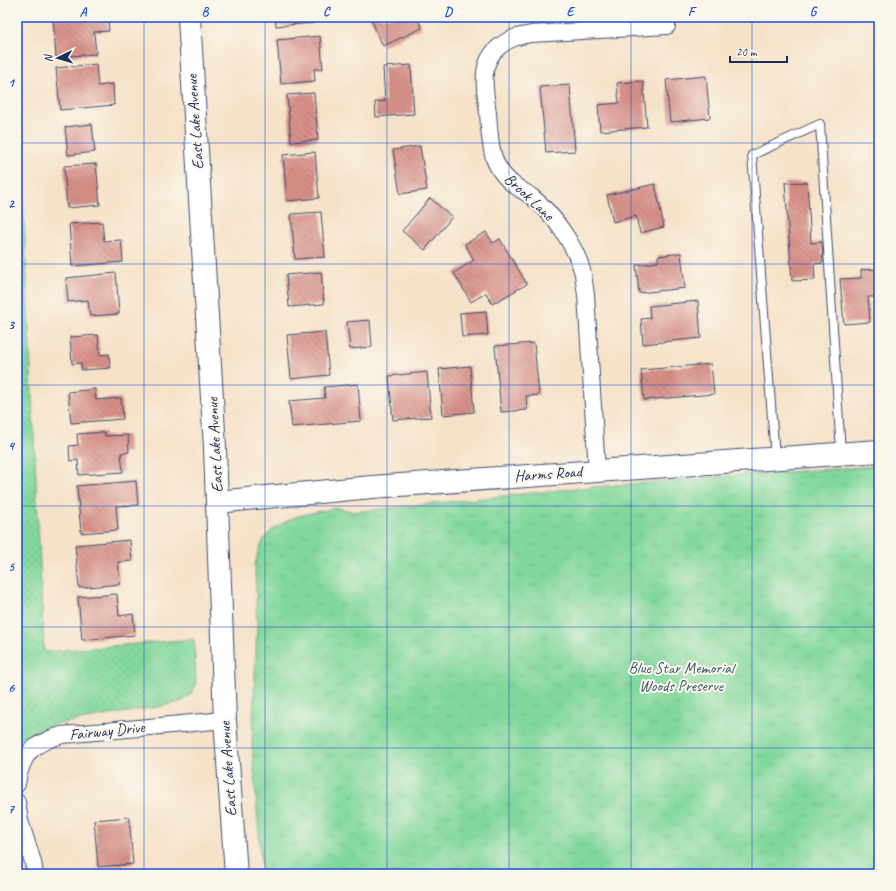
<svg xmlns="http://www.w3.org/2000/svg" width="896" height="891" font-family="Caveat,sans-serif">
	<defs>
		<pattern id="grass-dots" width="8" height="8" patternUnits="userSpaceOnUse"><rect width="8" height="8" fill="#82d89c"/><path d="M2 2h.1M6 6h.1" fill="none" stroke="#70ba89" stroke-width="1.8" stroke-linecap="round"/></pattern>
		<pattern id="park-tufts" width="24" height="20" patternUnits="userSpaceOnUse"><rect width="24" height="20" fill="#82d89c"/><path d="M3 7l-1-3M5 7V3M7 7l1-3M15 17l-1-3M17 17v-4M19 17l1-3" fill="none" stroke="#70ba89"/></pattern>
		<pattern id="building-back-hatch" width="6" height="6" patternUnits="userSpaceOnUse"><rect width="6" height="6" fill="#d89088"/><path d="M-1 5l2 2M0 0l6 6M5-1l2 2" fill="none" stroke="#ae7672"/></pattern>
	</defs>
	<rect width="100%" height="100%" fill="#fbf7ec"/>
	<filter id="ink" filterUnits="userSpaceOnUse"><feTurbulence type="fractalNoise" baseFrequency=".025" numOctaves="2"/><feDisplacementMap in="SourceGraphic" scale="8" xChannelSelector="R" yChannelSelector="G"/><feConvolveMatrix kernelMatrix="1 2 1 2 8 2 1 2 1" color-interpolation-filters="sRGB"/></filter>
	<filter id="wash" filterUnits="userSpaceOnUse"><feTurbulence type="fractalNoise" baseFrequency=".012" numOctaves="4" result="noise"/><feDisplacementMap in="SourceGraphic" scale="16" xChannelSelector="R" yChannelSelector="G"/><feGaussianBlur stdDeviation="0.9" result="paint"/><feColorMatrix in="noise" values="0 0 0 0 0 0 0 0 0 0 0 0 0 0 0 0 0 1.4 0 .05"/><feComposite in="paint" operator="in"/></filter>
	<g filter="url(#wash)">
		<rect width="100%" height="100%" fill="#f5e2c8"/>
		<!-- grass -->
		<path fill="url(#grass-dots)" stroke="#4e847d" d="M 17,70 L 44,652 L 194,639 L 196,685 L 190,695 L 182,701 L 163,706 L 56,724 C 42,728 26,735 17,748 Z"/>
		<!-- park -->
		<path fill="url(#park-tufts)" stroke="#4e847d" d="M 879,466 L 879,874 L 262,874 L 252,744 L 257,629 L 255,565 L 258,552 L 264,539 L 271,531 L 280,525 L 295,517 L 311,513 L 337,508 L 354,512 L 569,489 L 739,475 Z"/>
		<g id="blocks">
			<!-- building -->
			<g fill="url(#building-back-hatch)">
				<path d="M 53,17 L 108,17 L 109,31 L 94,32 L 96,54 L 56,57 Z"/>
				<path d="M 275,17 L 314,17 L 314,23 L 276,26 Z"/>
				<path d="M 370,17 L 417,17 L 422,28 L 383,46 Z"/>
				<path d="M 320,36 L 323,69 L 314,69 L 315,81 L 281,84 L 277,40 Z"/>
				<path d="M 96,64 L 98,86 L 113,84 L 114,105 L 60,110 L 56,68 Z"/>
				<path d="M 411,65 L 414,114 L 376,117 L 375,102 L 385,101 L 383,67 Z"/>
				<path d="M 706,76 L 710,118 L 670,122 L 666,80 Z"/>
				<path d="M 643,81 L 647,127 L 600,131 L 598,105 L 619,103 L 617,83 Z"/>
				<path d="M 570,85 L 575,151 L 546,153 L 540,87 Z"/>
				<path d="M 314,93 L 318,140 L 291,142 L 287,95 Z"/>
				<path d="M 92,124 L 95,152 L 68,155 L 65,127 Z"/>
				<path d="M 420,146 L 427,190 L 400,194 L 393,150 Z"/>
				<path d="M 315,152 L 319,198 L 287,201 L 283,155 Z"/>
				<path d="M 96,164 L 100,205 L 67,208 L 64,166 Z"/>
				<path d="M 807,182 L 811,243 L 822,242 L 823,263 L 814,264 L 815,280 L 792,281 L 785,183 Z"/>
				<path d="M 655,184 L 664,227 L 640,233 L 636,216 L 613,222 L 607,195 Z"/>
				<path d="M 430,198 L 452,217 L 425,250 L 402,231 Z"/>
				<path d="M 321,212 L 325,257 L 295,259 L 291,214 Z"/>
				<path d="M 102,222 L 104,241 L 121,240 L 123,262 L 72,266 L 69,224 Z"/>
				<path d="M 486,232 L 493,243 L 500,239 L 527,284 L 492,304 L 486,293 L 471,302 L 454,273 L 474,260 L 465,244 Z"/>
				<path d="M 681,253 L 685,288 L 639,293 L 636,265 L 658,262 L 658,256 Z"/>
				<path d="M 879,269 L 879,297 L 868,297 L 870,322 L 844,324 L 840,279 L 861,278 L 861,270 Z"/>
				<path d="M 321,272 L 324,304 L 289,307 L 286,275 Z"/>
				<path d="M 116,273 L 119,314 L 90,316 L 88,300 L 68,302 L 66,278 Z"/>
				<path d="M 698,301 L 701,338 L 643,344 L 641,319 L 650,318 L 649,306 Z"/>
				<path d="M 486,311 L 488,335 L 462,337 L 460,313 Z"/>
				<path d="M 370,320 L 372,347 L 350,349 L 347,322 Z"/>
				<path d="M 325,332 L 329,375 L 291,379 L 287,335 Z"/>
				<path d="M 98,335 L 100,355 L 109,354 L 110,368 L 82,370 L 81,363 L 72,364 L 70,337 Z"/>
				<path d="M 534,343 L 539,395 L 526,396 L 527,410 L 501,412 L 495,346 Z"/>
				<path d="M 711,364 L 714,394 L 644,400 L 641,370 Z"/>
				<path d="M 470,366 L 474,412 L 443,415 L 439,369 Z"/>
				<path d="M 427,372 L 431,417 L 393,420 L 389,376 Z"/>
				<path d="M 358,384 L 361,421 L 292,427 L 289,401 L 325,398 L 324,387 Z"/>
				<path d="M 95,389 L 96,400 L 121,398 L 123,419 L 71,423 L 68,392 Z"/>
				<path d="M 105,432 L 105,436 L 128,435 L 129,452 L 121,453 L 123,472 L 79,475 L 78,460 L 70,461 L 69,446 L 78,445 L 77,434 Z"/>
				<path d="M 136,481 L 138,505 L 116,506 L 118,530 L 81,533 L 77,486 Z"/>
				<path d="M 130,540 L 132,561 L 118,562 L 120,584 L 79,588 L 75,545 Z"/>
				<path d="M 117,594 L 119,616 L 133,614 L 135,635 L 82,640 L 78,597 Z"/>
				<path d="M 129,817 L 133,864 L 98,867 L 94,820 Z"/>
			</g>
		</g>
	</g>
	<g filter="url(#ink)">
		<use href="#blocks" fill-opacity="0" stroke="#3c4a6e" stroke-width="1"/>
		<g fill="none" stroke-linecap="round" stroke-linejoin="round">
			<!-- service casing -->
			<g stroke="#3c4a6e" stroke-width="10">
				<path id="service" d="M 775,457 L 752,155 L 820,124 L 841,453"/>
			</g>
			<!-- minor casing -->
			<g stroke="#3c4a6e" stroke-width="18">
				<g id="minor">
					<path d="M 597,471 L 586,295 C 585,288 584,281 583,274 C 577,248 553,213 532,197 C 526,192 519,189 514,185 C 506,179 499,170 495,161 C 490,148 489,128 488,113 C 485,89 478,63 500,46 C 505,42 511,39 516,37 C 521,36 526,35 531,34 L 667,26"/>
					<path d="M 17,784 C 18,773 24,755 34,748 C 42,741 52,738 62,735 L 225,720"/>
					<path d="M 17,802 L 20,821 L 33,862 L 35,874"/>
				</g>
			</g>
			<!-- secondary casing -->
			<g stroke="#3c4a6e" stroke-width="24">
				<path id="secondary" d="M 218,502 L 266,497 L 372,487 L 879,451"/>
			</g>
			<!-- primary casing -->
			<g stroke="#3c4a6e" stroke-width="24">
				<path id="primary" d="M 189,17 L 215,448 L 225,720 L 236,874"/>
			</g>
			<!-- service -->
			<use href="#service" stroke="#fff" stroke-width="8"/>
			<!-- minor -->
			<use href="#minor" stroke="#fff" stroke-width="16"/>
			<!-- secondary -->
			<use href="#secondary" stroke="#fff" stroke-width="22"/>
			<!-- primary -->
			<use href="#primary" stroke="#fff" stroke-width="22"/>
		</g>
	</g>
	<!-- grid -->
	<path fill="none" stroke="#1d4ed8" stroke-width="1" stroke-opacity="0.55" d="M 144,17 L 144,874M 265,17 L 265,874M 387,17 L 387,874M 509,17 L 509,874M 631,17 L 631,874M 752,17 L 752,874M 17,143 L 879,143M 17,264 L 879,264M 17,385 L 879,385M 17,506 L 879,506M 17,627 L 879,627M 17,748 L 879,748"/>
	<g text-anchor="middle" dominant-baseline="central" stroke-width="4" stroke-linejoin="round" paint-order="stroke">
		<!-- street labels -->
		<g font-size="16" fill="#1b2f5e" stroke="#fbf7ec">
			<text transform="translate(195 122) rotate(-94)">East Lake Avenue</text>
			<text transform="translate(529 197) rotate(43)">Brook Lane</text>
			<text transform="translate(215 445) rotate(-93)">East Lake Avenue</text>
			<text transform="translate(548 474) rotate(-4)">Harms Road</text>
			<text transform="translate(107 731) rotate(-6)">Fairway Drive</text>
			<text transform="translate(228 769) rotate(-94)">East Lake Avenue</text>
		</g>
		<!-- park labels -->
		<g font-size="16" fill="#35596e" stroke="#fbf7ec">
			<text x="681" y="668">Blue Star Memorial<tspan x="681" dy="18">Woods Preserve</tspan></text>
		</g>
	</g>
	<!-- margin -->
	<rect width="896" height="891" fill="none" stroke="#fbf7ec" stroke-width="44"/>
	<!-- north arrow -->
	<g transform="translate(58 58) rotate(265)" stroke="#fbf7ec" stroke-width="3" paint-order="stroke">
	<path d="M0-3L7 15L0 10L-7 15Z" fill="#1b2f5e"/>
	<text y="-6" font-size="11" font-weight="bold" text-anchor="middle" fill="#1b2f5e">N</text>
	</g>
	<!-- scale -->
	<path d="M730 56v6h57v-6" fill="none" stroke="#1b2f5e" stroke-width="2"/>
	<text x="736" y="56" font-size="12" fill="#1b2f5e" stroke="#fbf7ec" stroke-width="3" paint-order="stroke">20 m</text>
	<rect x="22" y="22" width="852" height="847" fill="none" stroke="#1d4ed8" stroke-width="1.5"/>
	<g font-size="13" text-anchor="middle" font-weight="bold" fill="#1d4ed8">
		<text x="83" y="16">A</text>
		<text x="205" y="16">B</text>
		<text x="326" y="16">C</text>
		<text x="448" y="16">D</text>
		<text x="570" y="16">E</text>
		<text x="691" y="16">F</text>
		<text x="813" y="16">G</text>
		<text x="11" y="87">1</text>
		<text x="11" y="208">2</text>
		<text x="11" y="329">3</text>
		<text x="11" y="450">4</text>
		<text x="11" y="571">5</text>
		<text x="11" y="692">6</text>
		<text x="11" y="813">7</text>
	</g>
</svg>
